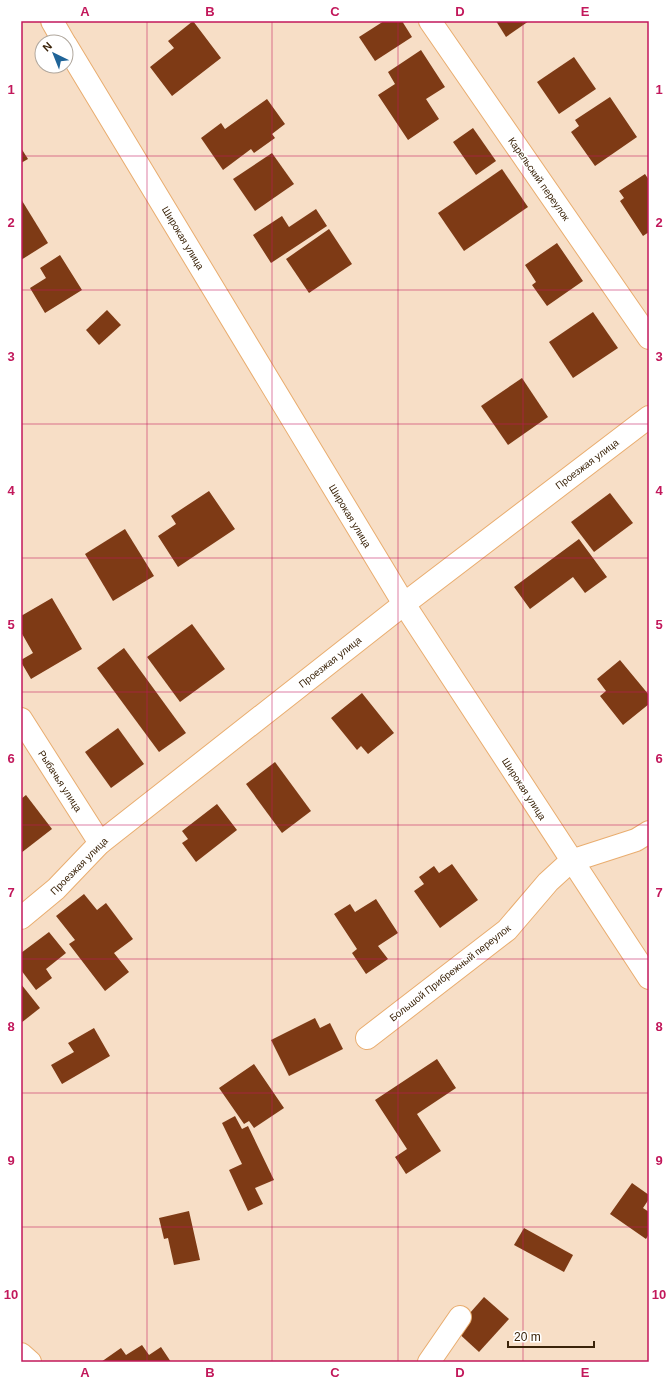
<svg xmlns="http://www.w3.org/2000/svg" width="670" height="1383" font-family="Helvetica,sans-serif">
	<rect width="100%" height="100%" fill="#f7dec6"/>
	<!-- building -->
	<g fill="#7e3a15">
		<path d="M 193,21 L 221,58 L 172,96 L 150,67 L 174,48 L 168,41 Z"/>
		<path d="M 384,21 L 402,21 L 412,37 L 375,61 L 359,37 Z"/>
		<path d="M 496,21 L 529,21 L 506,37 Z"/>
		<path d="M 421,50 L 445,87 L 426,99 L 439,119 L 408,140 L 378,95 L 395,84 L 388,72 Z"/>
		<path d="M 574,57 L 596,89 L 559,114 L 537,82 Z"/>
		<path d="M 610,97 L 637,137 L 595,166 L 571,132 L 579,126 L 575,120 Z"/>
		<path d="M 267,99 L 285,124 L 272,134 L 275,138 L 254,153 L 251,149 L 223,170 L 201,138 L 221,123 L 225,129 Z"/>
		<path d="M 473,128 L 496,161 L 476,175 L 453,142 Z"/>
		<path d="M 21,148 L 28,159 L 21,163 Z"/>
		<path d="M 272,153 L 294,184 L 255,211 L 233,179 Z"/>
		<path d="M 502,169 L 528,207 L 464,251 L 438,213 Z"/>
		<path d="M 645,174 L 649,180 L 649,232 L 643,236 L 620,201 L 624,198 L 619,191 Z"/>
		<path d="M 21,199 L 48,243 L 21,260 Z"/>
		<path d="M 316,209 L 327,226 L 271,263 L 253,235 L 282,216 L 289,227 Z"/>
		<path d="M 329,229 L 352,264 L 309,293 L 286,259 Z"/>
		<path d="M 557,243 L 583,281 L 547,306 L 532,285 L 536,282 L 525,265 Z"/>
		<path d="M 60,255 L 82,290 L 45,313 L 30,288 L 46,278 L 40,268 Z"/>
		<path d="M 107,310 L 121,325 L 99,345 L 86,330 Z"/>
		<path d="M 593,312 L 618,348 L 573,378 L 549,342 Z"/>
		<path d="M 522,378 L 548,417 L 508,445 L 481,406 Z"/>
		<path d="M 209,491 L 235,529 L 178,567 L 158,536 L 176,524 L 171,516 Z"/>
		<path d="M 610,493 L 633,523 L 594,552 L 571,522 Z"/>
		<path d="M 125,529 L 154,576 L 113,601 L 85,554 Z"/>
		<path d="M 579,539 L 607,577 L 585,593 L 573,577 L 530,609 L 514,587 Z"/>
		<path d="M 52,598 L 82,649 L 31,679 L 21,662 L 21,660 L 33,653 L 21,632 L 21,616 Z"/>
		<path d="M 192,624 L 225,669 L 180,702 L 147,657 Z"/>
		<path d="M 124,648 L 186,733 L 159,752 L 97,668 Z"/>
		<path d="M 620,660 L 649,695 L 649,704 L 623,725 L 600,696 L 606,691 L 597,679 Z"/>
		<path d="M 362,693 L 394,733 L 368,754 L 361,746 L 357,750 L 331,718 Z"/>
		<path d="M 118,728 L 144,764 L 111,788 L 85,752 Z"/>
		<path d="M 275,762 L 311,811 L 282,833 L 246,784 Z"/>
		<path d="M 26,795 L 52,829 L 21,853 L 21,799 Z"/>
		<path d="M 217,804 L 237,830 L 196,862 L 182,843 L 188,839 L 182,831 Z"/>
		<path d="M 452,864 L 478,900 L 440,928 L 414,891 L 424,884 L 419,877 L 434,866 L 439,873 Z"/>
		<path d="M 84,894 L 97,910 L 106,903 L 133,939 L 114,953 L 129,972 L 105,991 L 69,944 L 75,940 L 56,916 Z"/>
		<path d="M 376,899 L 398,933 L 378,946 L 388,959 L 366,974 L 352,953 L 357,949 L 334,914 L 350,904 L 355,912 Z"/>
		<path d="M 49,932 L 66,953 L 46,969 L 52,978 L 36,990 L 21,970 L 21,953 Z"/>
		<path d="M 21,984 L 40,1008 L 21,1023 Z"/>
		<path d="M 315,1018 L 320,1028 L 330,1023 L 343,1049 L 289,1076 L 271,1040 Z"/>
		<path d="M 94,1028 L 110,1056 L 62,1084 L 51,1065 L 74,1052 L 68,1043 Z"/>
		<path d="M 437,1059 L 456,1088 L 417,1114 L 441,1151 L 406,1174 L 395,1157 L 407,1149 L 375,1100 Z"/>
		<path d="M 254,1064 L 284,1108 L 254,1128 L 249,1121 L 244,1124 L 219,1088 Z"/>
		<path d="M 235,1116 L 242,1129 L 248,1126 L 274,1180 L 255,1188 L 263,1204 L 248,1211 L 229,1170 L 242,1164 L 222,1123 Z"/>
		<path d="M 632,1183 L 649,1195 L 649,1199 L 643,1208 L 649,1212 L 649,1234 L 646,1239 L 610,1214 Z"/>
		<path d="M 189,1211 L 200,1260 L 174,1265 L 168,1238 L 164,1239 L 159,1218 Z"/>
		<path d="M 524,1228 L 573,1255 L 564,1272 L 514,1245 Z"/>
		<path d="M 484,1297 L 509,1319 L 479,1352 L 455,1330 Z"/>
		<path d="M 142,1345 L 149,1355 L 161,1347 L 171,1362 L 101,1362 L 121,1348 L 126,1355 Z"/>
	</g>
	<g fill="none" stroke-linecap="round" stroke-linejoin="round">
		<!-- street casing -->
		<g stroke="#e9ad6f" stroke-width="24">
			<g id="street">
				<path d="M 52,21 L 64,42"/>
				<path d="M 430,21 L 649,338"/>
				<path d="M 66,45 L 404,604 L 649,978"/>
				<path d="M 21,719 L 100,843"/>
				<path d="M 21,918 L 56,889 L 100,843 L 404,604 L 649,417"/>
				<path d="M 367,1038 L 507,930 L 548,882 L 571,861 L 636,840 L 649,832"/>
				<path d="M 21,1354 L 30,1362"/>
				<path d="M 429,1362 L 460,1317"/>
			</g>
		</g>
		<!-- street -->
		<use href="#street" stroke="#fff" stroke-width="22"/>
	</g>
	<!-- grid -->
	<path fill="none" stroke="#c2185b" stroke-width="1" stroke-opacity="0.55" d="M 147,21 L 147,1362M 272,21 L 272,1362M 398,21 L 398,1362M 523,21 L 523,1362M 21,156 L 649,156M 21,290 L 649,290M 21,424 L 649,424M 21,558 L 649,558M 21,692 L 649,692M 21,825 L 649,825M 21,959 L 649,959M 21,1093 L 649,1093M 21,1227 L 649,1227"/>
	<g text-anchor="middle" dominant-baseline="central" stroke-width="4" stroke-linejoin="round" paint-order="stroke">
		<!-- street labels -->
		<g font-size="10" fill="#3a2309" stroke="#fff">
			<text transform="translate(539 179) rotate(55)">Карельский переулок</text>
			<text transform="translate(183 238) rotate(59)">Широкая улица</text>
			<text transform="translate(587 464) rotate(-37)">Проезжая улица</text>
			<text transform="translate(350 516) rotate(59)">Широкая улица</text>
			<text transform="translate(330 662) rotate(-38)">Проезжая улица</text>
			<text transform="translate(60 781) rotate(57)">Рыбачья улица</text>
			<text transform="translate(524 789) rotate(57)">Широкая улица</text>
			<text transform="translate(79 866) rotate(-45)">Проезжая улица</text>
			<text transform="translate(450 973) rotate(-38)">Большой Прибрежный переулок</text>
		</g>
	</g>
	<!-- border -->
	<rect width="670" height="1383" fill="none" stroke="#ffffff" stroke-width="44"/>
	<!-- north arrow -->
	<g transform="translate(54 54) rotate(317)"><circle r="19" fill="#ffffff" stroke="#b0a79d"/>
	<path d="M0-3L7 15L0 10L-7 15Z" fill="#1f6498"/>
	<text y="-6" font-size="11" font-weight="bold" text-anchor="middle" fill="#3a2309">N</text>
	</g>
	<!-- scale -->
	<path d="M508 1341v6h86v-6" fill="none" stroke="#3a2309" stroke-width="2"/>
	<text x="514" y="1341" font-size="12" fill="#3a2309" stroke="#ffffff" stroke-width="3" paint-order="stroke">20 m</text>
	<rect x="22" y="22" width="626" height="1339" fill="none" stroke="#c2185b" stroke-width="1.5"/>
	<g font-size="13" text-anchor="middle" font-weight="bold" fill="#c2185b">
		<text x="85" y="16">A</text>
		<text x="210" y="16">B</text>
		<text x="335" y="16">C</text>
		<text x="460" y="16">D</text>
		<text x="585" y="16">E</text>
		<text x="11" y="94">1</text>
		<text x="659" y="94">1</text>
		<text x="11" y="227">2</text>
		<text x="659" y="227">2</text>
		<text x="11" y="361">3</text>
		<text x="659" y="361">3</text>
		<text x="11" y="495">4</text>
		<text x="659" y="495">4</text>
		<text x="11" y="629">5</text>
		<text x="659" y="629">5</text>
		<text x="11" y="763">6</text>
		<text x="659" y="763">6</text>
		<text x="11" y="897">7</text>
		<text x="659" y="897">7</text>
		<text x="11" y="1031">8</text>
		<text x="659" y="1031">8</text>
		<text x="11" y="1165">9</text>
		<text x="659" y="1165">9</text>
		<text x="11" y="1299">10</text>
		<text x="659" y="1299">10</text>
		<text x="85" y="1377">A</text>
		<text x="210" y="1377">B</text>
		<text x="335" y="1377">C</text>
		<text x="460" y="1377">D</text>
		<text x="585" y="1377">E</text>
	</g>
</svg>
